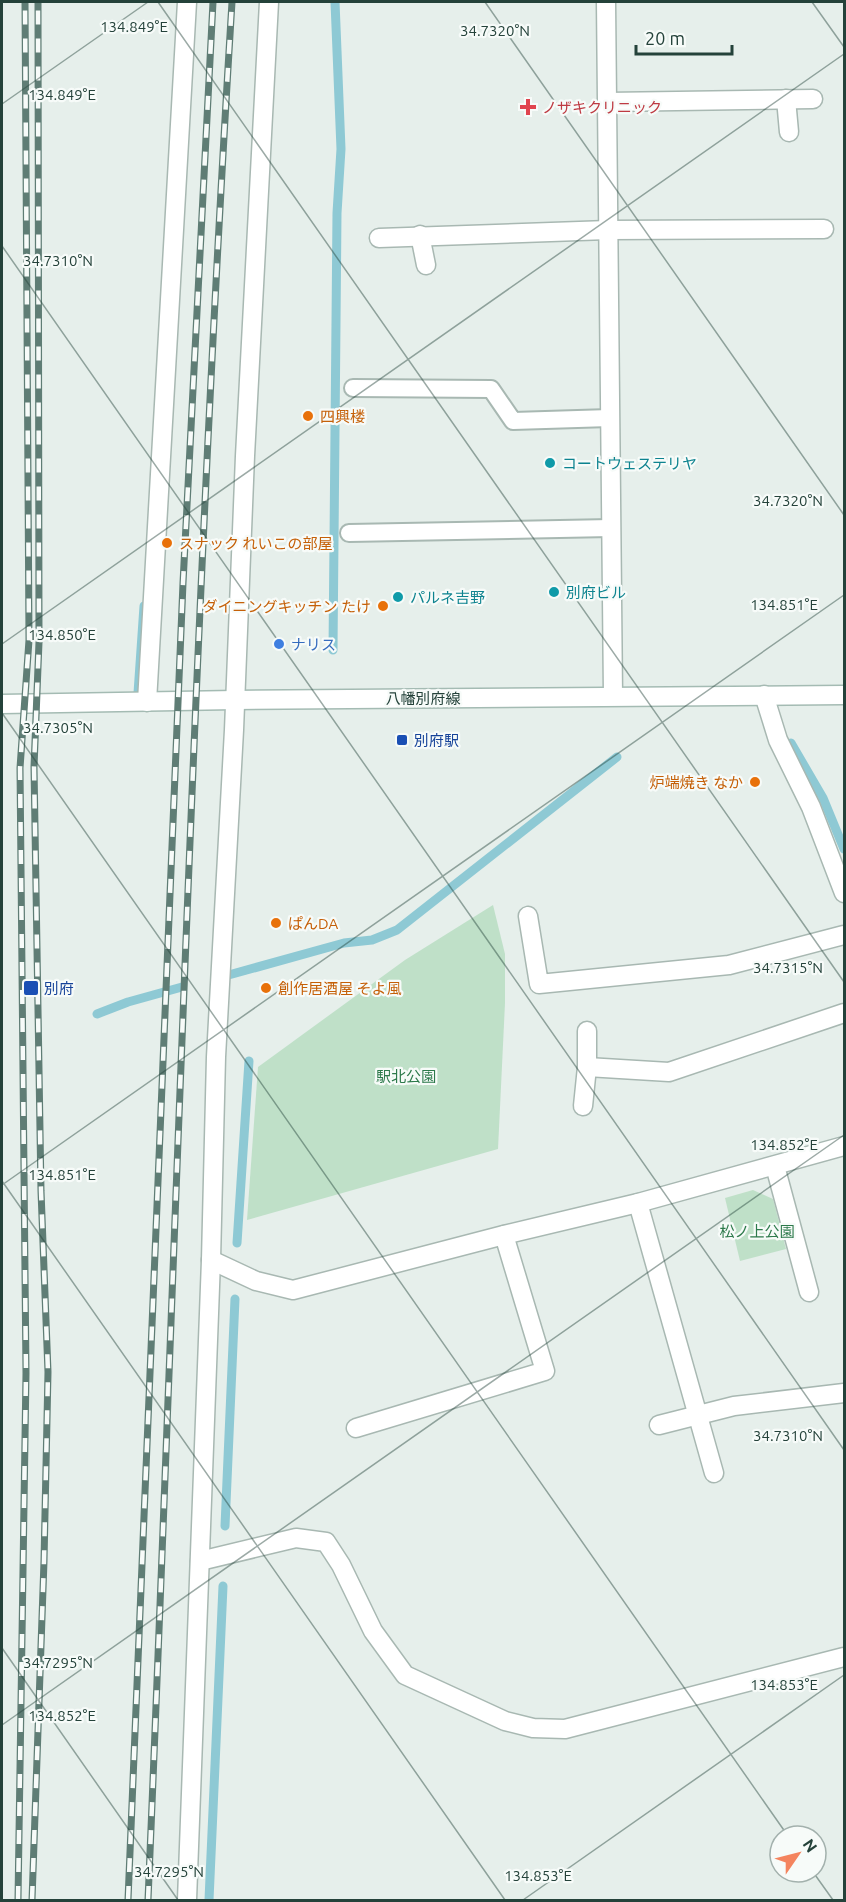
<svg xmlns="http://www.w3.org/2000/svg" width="846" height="1902" font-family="Ubuntu,'Noto Sans JP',sans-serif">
	<rect width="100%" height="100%" fill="#e6efeb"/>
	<!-- green -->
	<g fill="#bfe0c8">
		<path d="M 493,905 L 505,954 L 505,1003 L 498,1149 L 247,1220 L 258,1067 L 405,960 Z"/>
		<path d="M 753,1190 L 773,1199 L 786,1249 L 740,1261 L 725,1198 Z"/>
	</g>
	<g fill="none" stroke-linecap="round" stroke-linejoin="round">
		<!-- stream -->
		<g stroke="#8ec9d4" stroke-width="9">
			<path d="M 333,650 L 337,213 L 341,149 L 335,2"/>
			<path d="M 138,693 L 144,606"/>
			<path d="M 791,743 L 823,798 L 844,849"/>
			<path d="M 225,976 L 344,943 L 372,940 L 397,930 L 617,757"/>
			<path d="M 97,1014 L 128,1002 L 182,987"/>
			<path d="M 237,1243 L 249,1061"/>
			<path d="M 225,1526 L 235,1299"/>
			<path d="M 209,1900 L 223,1586"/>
		</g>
		<!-- lane casing -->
		<g stroke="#a8b8b2" stroke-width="20">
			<g id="lane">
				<path d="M 353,388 L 491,389 L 513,421 L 610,418"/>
				<path d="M 349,533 L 611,528"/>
			</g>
		</g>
		<!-- street casing -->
		<g stroke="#a8b8b2" stroke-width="21">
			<g id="street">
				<path d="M 606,2 L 613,696"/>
				<path d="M 786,99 L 789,132"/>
				<path d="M 607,102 L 813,99"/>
				<path d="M 420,235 L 426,265"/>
				<path d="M 379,238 L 608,230 L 824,229"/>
				<path d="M 764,695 L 778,740 L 811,807 L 844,893"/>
				<path d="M 147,702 L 187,2"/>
				<path d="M 528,916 L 539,984 L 729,965 L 844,935"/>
				<path d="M 587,1067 L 669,1072 L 844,1013"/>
				<path d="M 583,1106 L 587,1067 L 587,1031"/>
				<path d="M 775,1166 L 809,1292"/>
				<path d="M 638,1203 L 714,1473"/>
				<path d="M 211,1260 L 256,1281 L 293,1290 L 504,1235 L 638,1203 L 844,1146"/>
				<path d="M 659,1425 L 734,1406 L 844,1393"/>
				<path d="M 356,1428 L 545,1371 L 504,1235"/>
				<path d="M 200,1561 L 296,1538 L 326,1542 L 341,1565 L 373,1631 L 405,1675 L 505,1721 L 533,1728 L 565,1729 L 844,1657"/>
				<path d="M 187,1900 L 211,1260 L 216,1057 L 234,730 L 245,456 L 269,2"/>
			</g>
		</g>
		<!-- secondary casing -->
		<g stroke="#a4bbb3" stroke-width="21">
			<path id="secondary" d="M 2,704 L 235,700 L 844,695"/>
		</g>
		<!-- lane -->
		<use href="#lane" stroke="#fff" stroke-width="16"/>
		<!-- street -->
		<use href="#street" stroke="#fff" stroke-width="18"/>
		<!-- secondary -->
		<use href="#secondary" stroke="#fff" stroke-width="18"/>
		<!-- rail casing -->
		<g stroke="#5f7d75" stroke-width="7">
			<g id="rail">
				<path d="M 18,1900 L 26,1373 L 20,768 L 29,640 L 25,2"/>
				<path d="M 32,1900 L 44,1561 L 48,1372 L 41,1191 L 34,767 L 39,642 L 38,2"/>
				<path d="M 128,1900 L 183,583 L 213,2"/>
				<path d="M 148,1900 C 175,1268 193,634 232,2"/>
			</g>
		</g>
		<!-- rail -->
		<use href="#rail" stroke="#f7fbf9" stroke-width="4.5" stroke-dasharray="14" stroke-linecap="butt"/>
	</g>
	<!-- ticks -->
	<path fill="none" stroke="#24423a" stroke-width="1.5" stroke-opacity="0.45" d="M 158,2 L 844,982M 485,2 L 844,515M 812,2 L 844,47M 2,104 L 148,2M 2,246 L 844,1450M 2,644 L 844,54M 2,713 L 788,1836M 2,1181 L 505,1900M 2,1185 L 844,595M 2,1648 L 178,1900M 2,1725 L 844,1135M 813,1872 L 833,1900M 523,1900 L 844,1675"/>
	<!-- markers -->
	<path fill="#e0444e" stroke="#f7fbf9" stroke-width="2" d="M525 98h6v6h6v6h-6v6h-6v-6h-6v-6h6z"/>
	<g fill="#e8710a" stroke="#f7fbf9" stroke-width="2">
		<circle cx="308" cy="416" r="6"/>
		<circle cx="167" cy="543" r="6"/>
		<circle cx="383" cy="606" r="6"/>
		<circle cx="755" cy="782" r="6"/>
		<circle cx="276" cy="923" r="6"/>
		<circle cx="266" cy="988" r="6"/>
	</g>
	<g fill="#0f9aa8" stroke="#f7fbf9" stroke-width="2">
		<circle cx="550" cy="463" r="6"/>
		<circle cx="554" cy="592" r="6"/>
		<circle cx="398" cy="597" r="6"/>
	</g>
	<circle fill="#3f7fe0" stroke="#f7fbf9" stroke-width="2" cx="279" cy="644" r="6"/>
	<g fill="#1a4fb4" stroke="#f7fbf9" stroke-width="2">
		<rect x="396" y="734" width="12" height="12" rx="3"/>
		<rect x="23" y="980" width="16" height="16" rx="3"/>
	</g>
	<g text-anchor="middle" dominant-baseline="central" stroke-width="4.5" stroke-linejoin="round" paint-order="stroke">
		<!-- health labels -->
		<g font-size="15" fill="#be3a42" stroke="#f7fbf9" text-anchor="start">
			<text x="542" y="107">ノザキクリニック</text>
		</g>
		<!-- food labels -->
		<g font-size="15" fill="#c56008" stroke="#f7fbf9" text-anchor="start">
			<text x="320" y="416">四興楼</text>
			<text x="179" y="543">スナック れいこの部屋</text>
			<text x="371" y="606" text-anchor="end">ダイニングキッチン たけ</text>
			<text x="743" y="782" text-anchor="end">炉端焼き なか</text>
			<text x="288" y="923">ぱんDA</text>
			<text x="278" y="988">創作居酒屋 そよ風</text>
		</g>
		<!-- culture labels -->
		<g font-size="15" fill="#0d838f" stroke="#f7fbf9" text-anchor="start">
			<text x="562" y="463">コートウェステリヤ</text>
			<text x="566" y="592">別府ビル</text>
			<text x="410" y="597">パルネ吉野</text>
		</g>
		<!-- shop labels -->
		<g font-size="15" fill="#366cbe" stroke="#f7fbf9" text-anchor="start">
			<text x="291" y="644">ナリス</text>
		</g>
		<!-- street labels -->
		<g font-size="15" fill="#24423a" stroke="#f7fbf9">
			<text x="423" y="698">八幡別府線</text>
		</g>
		<!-- transit labels -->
		<g font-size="15" fill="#164399" stroke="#f7fbf9" text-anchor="start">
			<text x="414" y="740">別府駅</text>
			<text x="44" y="988">別府</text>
		</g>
		<!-- park labels -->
		<g font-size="15" fill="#2d7a4b" stroke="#f7fbf9">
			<text x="406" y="1076">駅北公園</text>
			<text x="757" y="1231">松ノ上公園</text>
		</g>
	</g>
	<g font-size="15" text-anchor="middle" fill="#24423a" stroke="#f7fbf9" stroke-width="4.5" stroke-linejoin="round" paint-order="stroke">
		<text x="134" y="32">134.849°E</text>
		<text x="495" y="36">34.7320°N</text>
		<text x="62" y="100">134.849°E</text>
		<text x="58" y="266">34.7310°N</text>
		<text x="788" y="506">34.7320°N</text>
		<text x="784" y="610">134.851°E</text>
		<text x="62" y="640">134.850°E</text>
		<text x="58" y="733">34.7305°N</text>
		<text x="788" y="973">34.7315°N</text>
		<text x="784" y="1150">134.852°E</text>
		<text x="62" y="1180">134.851°E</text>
		<text x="788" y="1441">34.7310°N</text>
		<text x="58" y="1668">34.7295°N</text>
		<text x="784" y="1690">134.853°E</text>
		<text x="62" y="1721">134.852°E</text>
		<text x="169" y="1877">34.7295°N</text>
		<text x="538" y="1881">134.853°E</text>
	</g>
	<!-- border -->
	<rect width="846" height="1902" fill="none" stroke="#24423a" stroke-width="6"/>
	<!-- north arrow -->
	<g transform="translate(798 1854) rotate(55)"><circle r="28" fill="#f7fbf9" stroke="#a3b1ad" stroke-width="1.5"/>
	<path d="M0-4.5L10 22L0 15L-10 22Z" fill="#f4845f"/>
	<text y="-9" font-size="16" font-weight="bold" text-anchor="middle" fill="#24423a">N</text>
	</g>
	<!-- scale -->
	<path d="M636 45v9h96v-9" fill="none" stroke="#24423a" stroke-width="3"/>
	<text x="645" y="45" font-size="18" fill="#24423a" stroke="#f7fbf9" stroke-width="4.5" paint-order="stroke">20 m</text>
</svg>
